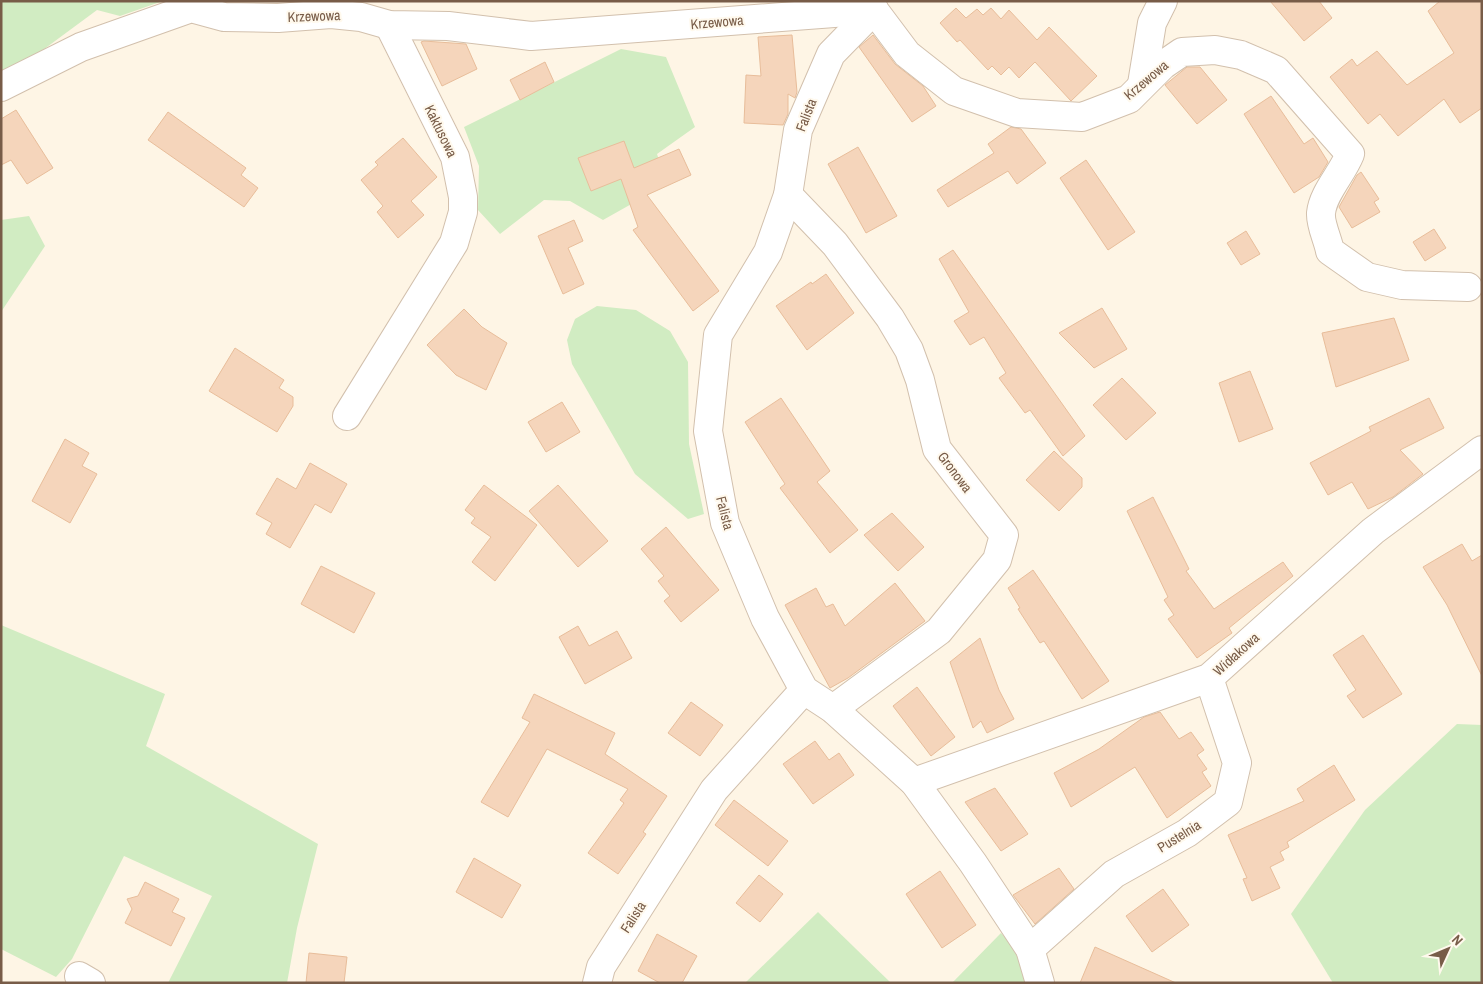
<svg xmlns="http://www.w3.org/2000/svg" width="1483" height="984" font-family="'Archivo Narrow',sans-serif">
	<rect width="100%" height="100%" fill="#fef5e5"/>
	<!-- green -->
	<g fill="#d1ecc2">
		<path d="M 1,1 L 163,1 L 120,16 L 97,10 L 32,58 L 1,71 Z"/>
		<path d="M 621,49 L 666,57 L 695,127 L 657,154 L 667,184 L 603,220 L 570,201 L 544,200 L 500,234 L 478,210 L 479,166 L 464,127 Z"/>
		<path d="M 29,216 L 45,246 L 1,312 L 1,220 Z"/>
		<path d="M 597,306 L 636,310 L 670,331 L 688,362 L 689,444 L 704,514 L 688,519 L 635,474 L 572,364 L 567,340 L 575,319 Z"/>
		<path d="M 1,625 L 165,694 L 146,746 L 318,844 L 297,928 L 287,983 L 168,983 L 212,896 L 124,856 L 72,959 L 56,977 L 1,949 Z"/>
		<path d="M 1457,724 L 1482,725 L 1482,983 L 1333,983 L 1291,914 L 1365,810 Z"/>
		<path d="M 818,912 L 891,983 L 745,983 Z"/>
		<path d="M 1001,933 L 1016,949 L 1026,983 L 952,983 Z"/>
	</g>
	<!-- building -->
	<g fill="#f5d5bb" stroke="#e8bd9a">
		<path d="M 1270,1 L 1319,1 L 1332,18 L 1304,41 Z"/>
		<path d="M 1440,1 L 1482,1 L 1482,108 L 1460,123 L 1444,99 L 1398,136 L 1380,114 L 1368,124 L 1330,77 L 1352,59 L 1357,66 L 1377,51 L 1407,85 L 1454,53 L 1428,11 Z"/>
		<path d="M 956,8 L 966,18 L 977,9 L 983,15 L 991,8 L 1001,19 L 1009,10 L 1037,40 L 1049,27 L 1097,76 L 1071,101 L 1035,62 L 1019,78 L 1009,67 L 1001,75 L 992,66 L 988,70 L 960,40 L 957,42 L 940,23 Z"/>
		<path d="M 792,35 L 797,92 L 795,98 L 788,94 L 788,114 L 783,125 L 744,123 L 746,75 L 761,76 L 758,37 Z"/>
		<path d="M 873,35 L 895,64 L 923,86 L 936,106 L 912,122 L 859,47 Z"/>
		<path d="M 424,41 L 466,44 L 477,69 L 442,86 L 421,42 Z"/>
		<path d="M 545,62 L 554,82 L 520,100 L 510,80 Z"/>
		<path d="M 1187,67 L 1200,67 L 1227,100 L 1197,124 L 1165,85 Z"/>
		<path d="M 1271,96 L 1304,144 L 1313,138 L 1328,162 L 1319,177 L 1294,193 L 1244,114 Z"/>
		<path d="M 16,110 L 53,168 L 27,184 L 11,160 L 1,165 L 1,119 Z"/>
		<path d="M 168,112 L 246,168 L 241,175 L 258,188 L 244,207 L 148,140 Z"/>
		<path d="M 1011,127 L 1021,129 L 1046,163 L 1017,184 L 1008,171 L 948,207 L 937,190 L 994,153 L 988,144 Z"/>
		<path d="M 403,138 L 437,177 L 411,201 L 424,215 L 398,238 L 377,212 L 383,206 L 361,180 L 378,165 L 375,162 Z"/>
		<path d="M 624,141 L 634,168 L 679,149 L 691,175 L 647,195 L 719,291 L 693,311 L 633,230 L 638,227 L 621,179 L 591,191 L 578,158 Z"/>
		<path d="M 858,147 L 897,216 L 866,233 L 828,164 Z"/>
		<path d="M 1086,160 L 1135,232 L 1108,250 L 1060,178 Z"/>
		<path d="M 1361,172 L 1379,199 L 1374,202 L 1380,212 L 1352,228 L 1339,207 L 1357,175 Z"/>
		<path d="M 574,220 L 583,241 L 568,248 L 584,284 L 563,294 L 538,236 Z"/>
		<path d="M 1434,229 L 1446,248 L 1425,261 L 1413,242 Z"/>
		<path d="M 1246,231 L 1260,254 L 1241,265 L 1227,243 Z"/>
		<path d="M 953,250 L 1085,436 L 1063,456 L 1030,410 L 1025,413 L 999,378 L 1006,373 L 984,337 L 970,345 L 954,321 L 969,312 L 939,259 Z"/>
		<path d="M 826,274 L 854,313 L 807,350 L 776,306 L 811,282 L 812,284 Z"/>
		<path d="M 1102,308 L 1127,349 L 1094,368 L 1059,333 Z"/>
		<path d="M 464,309 L 482,327 L 507,343 L 486,390 L 456,375 L 427,345 Z"/>
		<path d="M 1394,318 L 1409,360 L 1336,387 L 1322,333 Z"/>
		<path d="M 235,348 L 284,380 L 279,388 L 293,397 L 293,406 L 277,432 L 209,391 Z"/>
		<path d="M 1250,371 L 1273,429 L 1239,442 L 1219,383 Z"/>
		<path d="M 1122,378 L 1156,413 L 1126,440 L 1093,405 Z"/>
		<path d="M 781,398 L 830,471 L 817,482 L 858,530 L 830,553 L 780,488 L 785,484 L 745,422 Z"/>
		<path d="M 1429,398 L 1444,428 L 1400,450 L 1423,474 L 1393,497 L 1368,509 L 1352,482 L 1328,495 L 1310,463 L 1371,431 L 1369,427 Z"/>
		<path d="M 562,402 L 580,432 L 546,452 L 528,422 Z"/>
		<path d="M 65,439 L 89,453 L 82,466 L 97,474 L 70,523 L 32,501 Z"/>
		<path d="M 1054,451 L 1082,478 L 1082,487 L 1059,511 L 1026,480 Z"/>
		<path d="M 310,463 L 347,484 L 331,513 L 315,504 L 290,548 L 266,534 L 272,523 L 256,514 L 277,478 L 296,489 Z"/>
		<path d="M 484,485 L 537,525 L 495,581 L 472,562 L 491,537 L 471,523 L 475,518 L 465,510 Z"/>
		<path d="M 558,485 L 608,541 L 578,567 L 529,511 Z"/>
		<path d="M 1153,497 L 1189,569 L 1186,571 L 1214,609 L 1283,562 L 1293,576 L 1229,628 L 1232,633 L 1197,658 L 1168,619 L 1174,615 L 1164,600 L 1168,597 L 1127,511 Z"/>
		<path d="M 892,513 L 924,547 L 898,571 L 864,535 Z"/>
		<path d="M 666,527 L 719,590 L 681,622 L 664,601 L 670,596 L 658,581 L 664,576 L 641,549 Z"/>
		<path d="M 1462,544 L 1472,561 L 1482,555 L 1482,676 L 1447,605 L 1423,567 Z"/>
		<path d="M 321,566 L 375,593 L 354,633 L 301,604 Z"/>
		<path d="M 1033,570 L 1109,681 L 1082,699 L 1044,641 L 1040,643 L 1018,609 L 1020,608 L 1008,588 Z"/>
		<path d="M 895,583 L 925,621 L 848,678 L 830,688 L 785,605 L 816,588 L 826,607 L 833,604 L 845,626 Z"/>
		<path d="M 578,626 L 589,646 L 617,631 L 632,658 L 585,684 L 559,637 Z"/>
		<path d="M 1363,635 L 1402,694 L 1363,718 L 1347,696 L 1356,690 L 1333,655 Z"/>
		<path d="M 980,638 L 999,690 L 1014,719 L 987,733 L 981,721 L 973,728 L 950,662 Z"/>
		<path d="M 917,687 L 955,737 L 931,756 L 893,706 Z"/>
		<path d="M 534,694 L 615,733 L 605,754 L 667,796 L 643,832 L 646,834 L 618,874 L 588,853 L 624,803 L 620,800 L 628,789 L 547,749 L 508,817 L 481,802 L 530,722 L 522,718 Z"/>
		<path d="M 691,702 L 723,725 L 700,756 L 668,733 Z"/>
		<path d="M 1160,712 L 1179,739 L 1191,732 L 1204,750 L 1197,755 L 1207,769 L 1202,772 L 1211,786 L 1167,818 L 1135,767 L 1071,807 L 1054,773 L 1099,749 L 1144,717 Z"/>
		<path d="M 815,741 L 829,760 L 839,753 L 854,775 L 813,804 L 783,764 Z"/>
		<path d="M 1334,765 L 1355,800 L 1287,842 L 1289,847 L 1280,852 L 1284,860 L 1270,867 L 1280,888 L 1252,901 L 1243,879 L 1247,878 L 1228,835 L 1304,801 L 1297,789 Z"/>
		<path d="M 995,788 L 1028,834 L 1001,851 L 965,802 Z"/>
		<path d="M 734,800 L 788,841 L 768,866 L 715,825 Z"/>
		<path d="M 474,858 L 521,885 L 502,918 L 456,892 Z"/>
		<path d="M 1059,868 L 1074,889 L 1035,924 L 1013,895 Z"/>
		<path d="M 940,871 L 976,925 L 942,948 L 906,894 Z"/>
		<path d="M 759,875 L 783,894 L 760,922 L 736,903 Z"/>
		<path d="M 145,882 L 179,899 L 172,912 L 185,918 L 171,946 L 125,923 L 132,909 L 127,899 L 138,896 Z"/>
		<path d="M 1163,889 L 1189,925 L 1152,952 L 1126,916 Z"/>
		<path d="M 657,934 L 697,956 L 682,983 L 660,983 L 638,971 Z"/>
		<path d="M 1095,947 L 1176,983 L 1080,983 Z"/>
		<path d="M 309,953 L 347,957 L 344,983 L 306,983 Z"/>
	</g>
	<g fill="none" stroke-linecap="round" stroke-linejoin="round">
		<!-- minor casing -->
		<g stroke="#d2c0ad" stroke-width="30">
			<g id="minor">
				<path d="M 872,3 L 874,10 L 831,54 L 798,130 L 788,195 L 768,252 L 718,335 L 708,431 L 725,523 L 765,618 L 804,690 L 833,709 L 914,782 L 973,863 L 1030,949 L 1040,983"/>
				<path d="M 1142,84 L 1152,23 L 1163,1"/>
				<path d="M 1,87 L 81,47 L 191,8 L 224,17 L 278,18 L 331,14 L 361,17 L 389,25 L 448,26 L 531,36 L 874,10 L 907,54 L 954,91 L 1017,113 L 1082,117 L 1129,99 L 1163,65 L 1182,52 L 1215,50 L 1241,55 L 1276,70 L 1350,154 C 1342,174 1323,193 1321,213 C 1320,224 1328,240 1330,251 L 1367,277 L 1402,285 L 1468,287"/>
				<path d="M 788,195 L 835,244 L 890,318 L 909,350 L 920,380 L 937,449 L 1004,535 L 997,560 L 939,631 L 833,709"/>
				<path d="M 347,416 L 454,243 L 463,212 L 463,197 L 455,157 L 389,25"/>
				<path d="M 914,782 L 1209,678 L 1373,531 L 1482,450"/>
				<path d="M 1030,949 L 1114,874 L 1187,833 L 1228,802 L 1237,763 L 1209,678"/>
				<path d="M 79,976 L 91,983"/>
				<path d="M 597,983 L 601,967 L 714,790 L 804,690"/>
			</g>
		</g>
		<!-- minor -->
		<use href="#minor" stroke="#fff" stroke-width="28"/>
	</g>
	<g text-anchor="middle" dominant-baseline="central" stroke-width="4" stroke-linejoin="round" paint-order="stroke">
		<!-- street labels -->
		<g font-size="14" fill="#785c48" stroke="#fff9ed">
			<text transform="translate(314 16) rotate(-2)">Krzewowa</text>
			<text transform="translate(717 22) rotate(-5)">Krzewowa</text>
			<text transform="translate(1146 80) rotate(-40)">Krzewowa</text>
			<text transform="translate(806 115) rotate(-69)">Falista</text>
			<text transform="translate(441 131) rotate(64)">Kaktusowa</text>
			<text transform="translate(955 472) rotate(53)">Gronowa</text>
			<text transform="translate(725 513) rotate(76)">Falista</text>
			<text transform="translate(1236 654) rotate(-42)">Widłakowa</text>
			<text transform="translate(1179 836) rotate(-32)">Pustelnia</text>
			<text transform="translate(633 917) rotate(-57)">Falista</text>
		</g>
	</g>
	<!-- border -->
	<rect width="1483" height="984" fill="none" stroke="#785c48" stroke-width="5"/>
	<!-- north arrow -->
	<g transform="translate(1448 949) rotate(46)" stroke="#fff9ed" stroke-width="4" paint-order="stroke">
	<path d="M0-4L9 19L0 12L-9 19Z" fill="#785c48"/>
	<text y="-8" font-size="14" font-weight="bold" text-anchor="middle" fill="#785c48">N</text>
	</g>
</svg>
